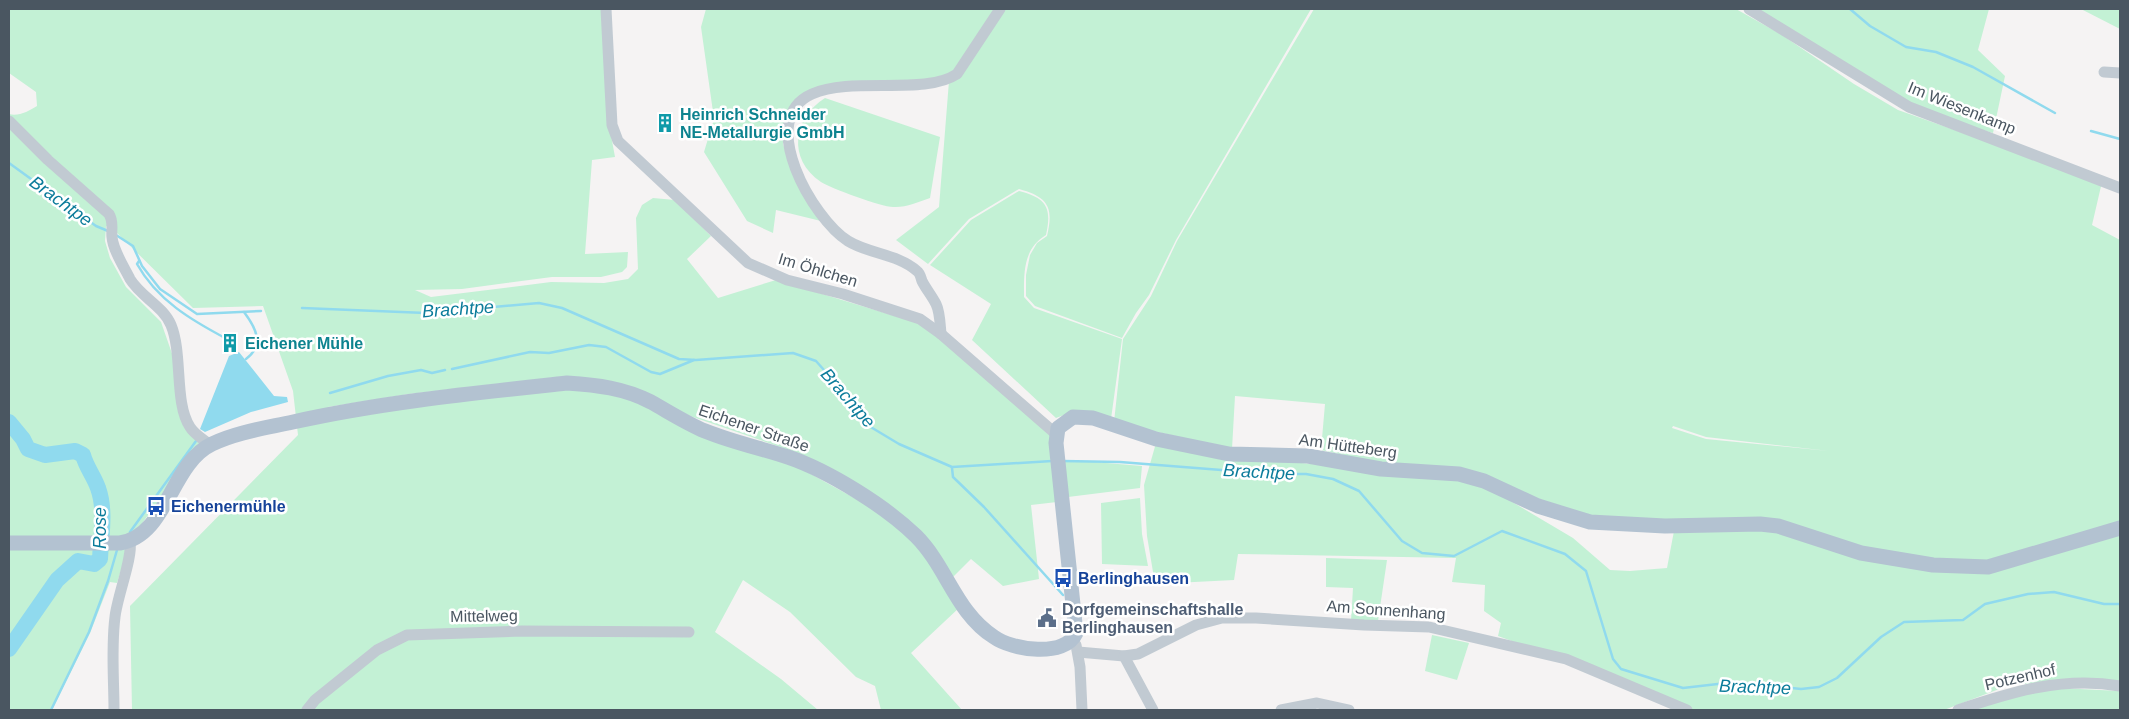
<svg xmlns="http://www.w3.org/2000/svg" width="2129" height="719" font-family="Arial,sans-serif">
	<rect width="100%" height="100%" fill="#f5f3f3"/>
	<!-- green -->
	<g fill="#c3f1d5" fill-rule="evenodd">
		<path d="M 9,9 L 601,9 L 608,119 L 615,157 L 592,160 L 585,254 L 628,252 L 627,267 L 622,272 L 601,277 L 552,277 L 462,289 L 415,290 L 431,297 L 551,282 L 604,283 L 628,279 L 638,269 L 636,218 L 642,205 L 653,198 L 675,200 L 711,236 L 687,259 L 718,298 L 776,280 L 918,323 L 939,337 L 1051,436 L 1057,502 L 1031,505 L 1039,579 L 1003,586 L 971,559 L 950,580 L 939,556 L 915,530 L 891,510 L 848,481 L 795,452 L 693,417 L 627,388 L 568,376 L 409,394 L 328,407 L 329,415 L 509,390 L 594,388 L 626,394 L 679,423 L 712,438 L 789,462 L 896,521 L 933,557 L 960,607 L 911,653 L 962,710 L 881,710 L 875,686 L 856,677 L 790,612 L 743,580 L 715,632 L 781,679 L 818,710 L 132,710 L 130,606 L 298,435 L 293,391 L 263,306 L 193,308 L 115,231 L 106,226 L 105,241 L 110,258 L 126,287 L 161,322 L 176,365 L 178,395 L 184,427 L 200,444 L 135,533 L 121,536 L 9,538 L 9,114 C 18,117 29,111 37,106 L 36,92 L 9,73 Z"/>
		<path d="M 706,9 L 998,9 L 955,72 L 946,78 L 822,88 L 787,114 L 783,144 L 794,176 L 825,222 L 776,210 L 773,233 L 747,221 L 704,152 L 714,119 L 701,27 Z"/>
		<path d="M 1001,9 L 1311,9 L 1176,240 L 1149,295 L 1136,313 L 1122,338 L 1035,306 L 1026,296 L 1026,275 L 1030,255 L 1037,243 L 1047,236 C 1054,207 1048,197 1019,189 L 969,219 L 928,264 L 896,240 L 939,207 L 949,81 Z"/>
		<path d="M 1314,9 L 1736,9 L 1782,35 L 1854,84 L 1898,110 L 2102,182 L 2092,225 L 2120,240 L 2120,522 L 1985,563 L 1900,557 L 1811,531 L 1583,516 L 1500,484 L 1388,465 L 1321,450 L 1325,404 L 1235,396 L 1232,449 L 1114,422 L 1123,339 L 1151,296 L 1177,241 ZM 1673,426 L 1706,437 L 1829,451 L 1706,439 L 1672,428 Z"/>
		<path d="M 1754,9 L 1989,9 L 1978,50 L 2005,76 L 1993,133 L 1957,123 L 1911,105 Z"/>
		<path d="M 2081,9 L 2120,9 L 2120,29 Z"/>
		<path d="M 825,98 L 940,137 L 930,198 C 918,202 905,208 893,207 C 882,207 830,188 821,182 C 787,159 793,118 825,98 Z"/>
		<path d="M 1019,191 C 1047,198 1052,208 1046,235 C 1023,249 1024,272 1024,297 L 1034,308 L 1122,339 L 1111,419 L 1072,412 L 1056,418 L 972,340 L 991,304 L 930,265 L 971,220 Z"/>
		<path d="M 1156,443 L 1269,460 L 1448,477 L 1492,490 L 1573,538 L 1610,570 L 1630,571 L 1667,568 L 1674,531 L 1776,530 L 1966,573 L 2120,530 L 2120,683 L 2060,680 L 2007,686 L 1944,710 L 1693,710 L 1636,686 L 1498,636 L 1501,623 L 1484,611 L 1485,585 L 1452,582 L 1456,558 L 1238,554 L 1234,580 L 1155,584 L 1147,536 L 1144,485 Z"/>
		<path d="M 1082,461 L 1142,466 L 1140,488 L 1068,497 L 1064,462 Z"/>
		<path d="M 1140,498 L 1142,534 L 1148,566 L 1102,564 L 1101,503 Z"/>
		<path d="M 9,546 L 125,546 L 127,551 L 117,583 L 110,582 L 90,633 L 52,710 L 9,710 Z"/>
		<path d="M 1326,558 L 1387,560 L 1378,621 L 1351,621 L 1353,588 L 1326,587 Z"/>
		<path d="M 1432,635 L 1469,643 L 1457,680 L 1425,671 Z"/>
		<path d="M 2060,688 L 2120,691 L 2120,710 L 1970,710 L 2014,696 Z"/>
	</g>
	<!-- water -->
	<path fill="#90daee" d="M 239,352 L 274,396 L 287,397 L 288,402 L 251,412 L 205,432 L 200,429 L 229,356 Z"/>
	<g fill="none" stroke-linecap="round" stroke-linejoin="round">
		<!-- stream -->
		<g stroke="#90daee" stroke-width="2.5">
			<path d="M 1850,9 L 1870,26 L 1906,47 L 1936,52 L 1973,67 L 2055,113"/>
			<path d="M 2091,131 L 2120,139"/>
			<path d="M 9,163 L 96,226 L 108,231"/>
			<path d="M 116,235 L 133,246 L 142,266 L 160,289 L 197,314 L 261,311"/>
			<path d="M 139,261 L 137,264 C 157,300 191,320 227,339"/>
			<path d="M 302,308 L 426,313 L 539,303 L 562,308 L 679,359 L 696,360 L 793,353 L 816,361 L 854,404 L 869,426 L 899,444 L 952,467 L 1052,461"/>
			<path d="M 244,312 C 256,328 265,345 246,359"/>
			<path d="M 234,351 L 235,353"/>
			<path d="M 452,369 L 530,352 L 549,353 L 589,345 L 606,347 L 651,372 L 660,374 L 694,360"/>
			<path d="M 330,393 L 388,376 L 421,370 L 432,373 L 445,370"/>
			<path d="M 1062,461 L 1120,462 L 1273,474 L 1306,474 L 1333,479 L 1359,491 L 1402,541 L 1422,553 L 1454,556 L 1502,531 L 1565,554 L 1586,571 L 1613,659 L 1621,669 L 1683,688 L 1735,682 L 1801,689 L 1819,687 L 1837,678 L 1881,637 L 1904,622 L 1963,620 L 1985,604 L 2028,594 L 2054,592 L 2104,604 L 2120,604"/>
			<path d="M 952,468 L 953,477 L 984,507 L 1063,595"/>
			<path d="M 130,532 L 196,441"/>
			<path d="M 51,710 L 89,632 L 108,581 L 117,550"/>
		</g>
		<!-- river -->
		<path stroke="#90daee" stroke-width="16" d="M 9,422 L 23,439 L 28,449 L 45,455 L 75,451 L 83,455 C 86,467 94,476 98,488 C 106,510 101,536 100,559 L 94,564 L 78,561 L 57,580 L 9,649"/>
		<!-- minor -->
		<g stroke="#c1cad2" stroke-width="11">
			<path d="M 606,9 L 612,125 L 618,141 L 748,263 L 787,280 L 843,294 L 920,319 L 941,334 L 1056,434"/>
			<path d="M 1749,9 L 1909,107 L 2120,188"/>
			<path d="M 2104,72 L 2120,73"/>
			<path d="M 9,121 L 48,160 L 109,214 C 114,222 111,229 112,237 C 113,250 124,267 130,279 C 141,297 163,306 171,325 C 183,354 174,403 190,427 C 194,434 203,439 210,445"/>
			<path d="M 941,334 C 940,324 940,312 936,304 C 932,296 926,289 922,281 C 921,278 920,273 917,271 C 898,254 869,254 848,241 C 813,219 755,119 812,94 C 853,76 924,96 957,74 L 1000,9"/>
			<path d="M 1076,645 L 1080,667 L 1082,710"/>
			<path d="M 1078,652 L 1124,656 L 1138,654 L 1196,625 L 1222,618 L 1256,618 L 1364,625 L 1429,627 L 1566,659 L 1687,710"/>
			<path d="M 1124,656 L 1153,710"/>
			<path d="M 114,710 C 114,680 111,648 115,617 C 117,597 133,557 130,542"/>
			<path d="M 307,710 L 315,700 L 377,650 L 407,635 L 522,631 L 689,632"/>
			<path d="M 1281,710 L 1317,703 L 1349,710"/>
			<path d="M 1958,710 C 2011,692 2063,676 2120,686"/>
		</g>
		<!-- major -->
		<path stroke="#b3c2d1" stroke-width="15" d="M 9,543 L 120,543 C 168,535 170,464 212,444 C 237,432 266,428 293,422 C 383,402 475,393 567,383 C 597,385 624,388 651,402 C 669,412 686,423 705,431 C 732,442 760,448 788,457 C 829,471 885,506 916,536 C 947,567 956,613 994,637 C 1012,650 1065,658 1076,633 L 1056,443 L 1058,428 L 1073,417 L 1093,418 L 1156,439 L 1229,454 L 1308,456 L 1381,469 L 1459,474 L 1484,481 L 1538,506 L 1590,522 L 1665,526 L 1760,524 L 1778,526 L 1861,553 L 1933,565 L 1988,567 L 2120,528"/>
	</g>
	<!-- icons -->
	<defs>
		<g id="building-bare" transform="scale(1.5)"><path d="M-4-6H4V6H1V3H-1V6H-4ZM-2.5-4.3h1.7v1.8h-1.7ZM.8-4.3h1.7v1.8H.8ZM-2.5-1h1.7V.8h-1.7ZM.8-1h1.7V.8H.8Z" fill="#0f9aa8" stroke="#fff" stroke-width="2.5" paint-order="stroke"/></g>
		<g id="bus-bare" transform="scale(1.5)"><path d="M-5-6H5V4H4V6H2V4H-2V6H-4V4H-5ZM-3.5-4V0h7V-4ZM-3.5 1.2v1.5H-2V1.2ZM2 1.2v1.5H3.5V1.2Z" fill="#1a4fb4" stroke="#fff" stroke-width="2.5" paint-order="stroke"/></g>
		<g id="civic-bare" transform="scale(1.5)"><path d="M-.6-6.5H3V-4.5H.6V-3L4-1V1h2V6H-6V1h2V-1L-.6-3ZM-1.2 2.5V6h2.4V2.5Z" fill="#5c6f8a" stroke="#fff" stroke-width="2.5" paint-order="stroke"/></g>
	</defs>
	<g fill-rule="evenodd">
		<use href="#building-bare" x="665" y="123"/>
		<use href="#building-bare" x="230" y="343"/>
		<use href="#bus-bare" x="156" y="506"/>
		<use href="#bus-bare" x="1063" y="578"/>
		<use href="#civic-bare" x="1047" y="618"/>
	</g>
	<g text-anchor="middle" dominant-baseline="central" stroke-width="5" stroke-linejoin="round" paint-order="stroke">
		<!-- street labels -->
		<g font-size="16" fill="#4a5661" stroke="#fff">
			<text transform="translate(1962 108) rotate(22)">Im Wiesenkamp</text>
			<text transform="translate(818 270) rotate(17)">Im Öhlchen</text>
			<text transform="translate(754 428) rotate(19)">Eichener Straße</text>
			<text transform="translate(1348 446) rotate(8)">Am Hütteberg</text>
			<text transform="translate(1386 610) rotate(4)">Am Sonnenhang</text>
			<text transform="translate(484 616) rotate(-1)">Mittelweg</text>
			<text transform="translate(2020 677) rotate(-13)">Potzenhof</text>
		</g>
		<!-- culture labels -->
		<g font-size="16" font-weight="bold" fill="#0d838f" stroke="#fff" text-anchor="start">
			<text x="680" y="114">Heinrich Schneider<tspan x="680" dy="18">NE-Metallurgie GmbH</tspan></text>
			<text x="245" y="343">Eichener Mühle</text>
		</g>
		<!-- transit labels -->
		<g font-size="16" font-weight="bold" fill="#164399" stroke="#fff" text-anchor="start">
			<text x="171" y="506">Eichenermühle</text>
			<text x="1078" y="578">Berlinghausen</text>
		</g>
		<!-- service labels -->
		<g font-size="16" font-weight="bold" fill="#4e5e75" stroke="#fff" text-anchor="start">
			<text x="1062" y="609">Dorfgemeinschaftshalle<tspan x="1062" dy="18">Berlinghausen</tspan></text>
		</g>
		<!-- water labels -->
		<g font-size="18" font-style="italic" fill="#0c7c9b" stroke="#fff">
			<text transform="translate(61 201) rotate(36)">Brachtpe</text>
			<text transform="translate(458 309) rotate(-4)">Brachtpe</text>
			<text transform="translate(848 398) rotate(49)">Brachtpe</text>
			<text transform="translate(1259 472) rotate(3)">Brachtpe</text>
			<text transform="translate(100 528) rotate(-90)">Rose</text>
			<text transform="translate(1755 687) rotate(2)">Brachtpe</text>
		</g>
	</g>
	<!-- border -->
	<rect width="2129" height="719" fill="none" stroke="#4a5661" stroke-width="20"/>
</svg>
